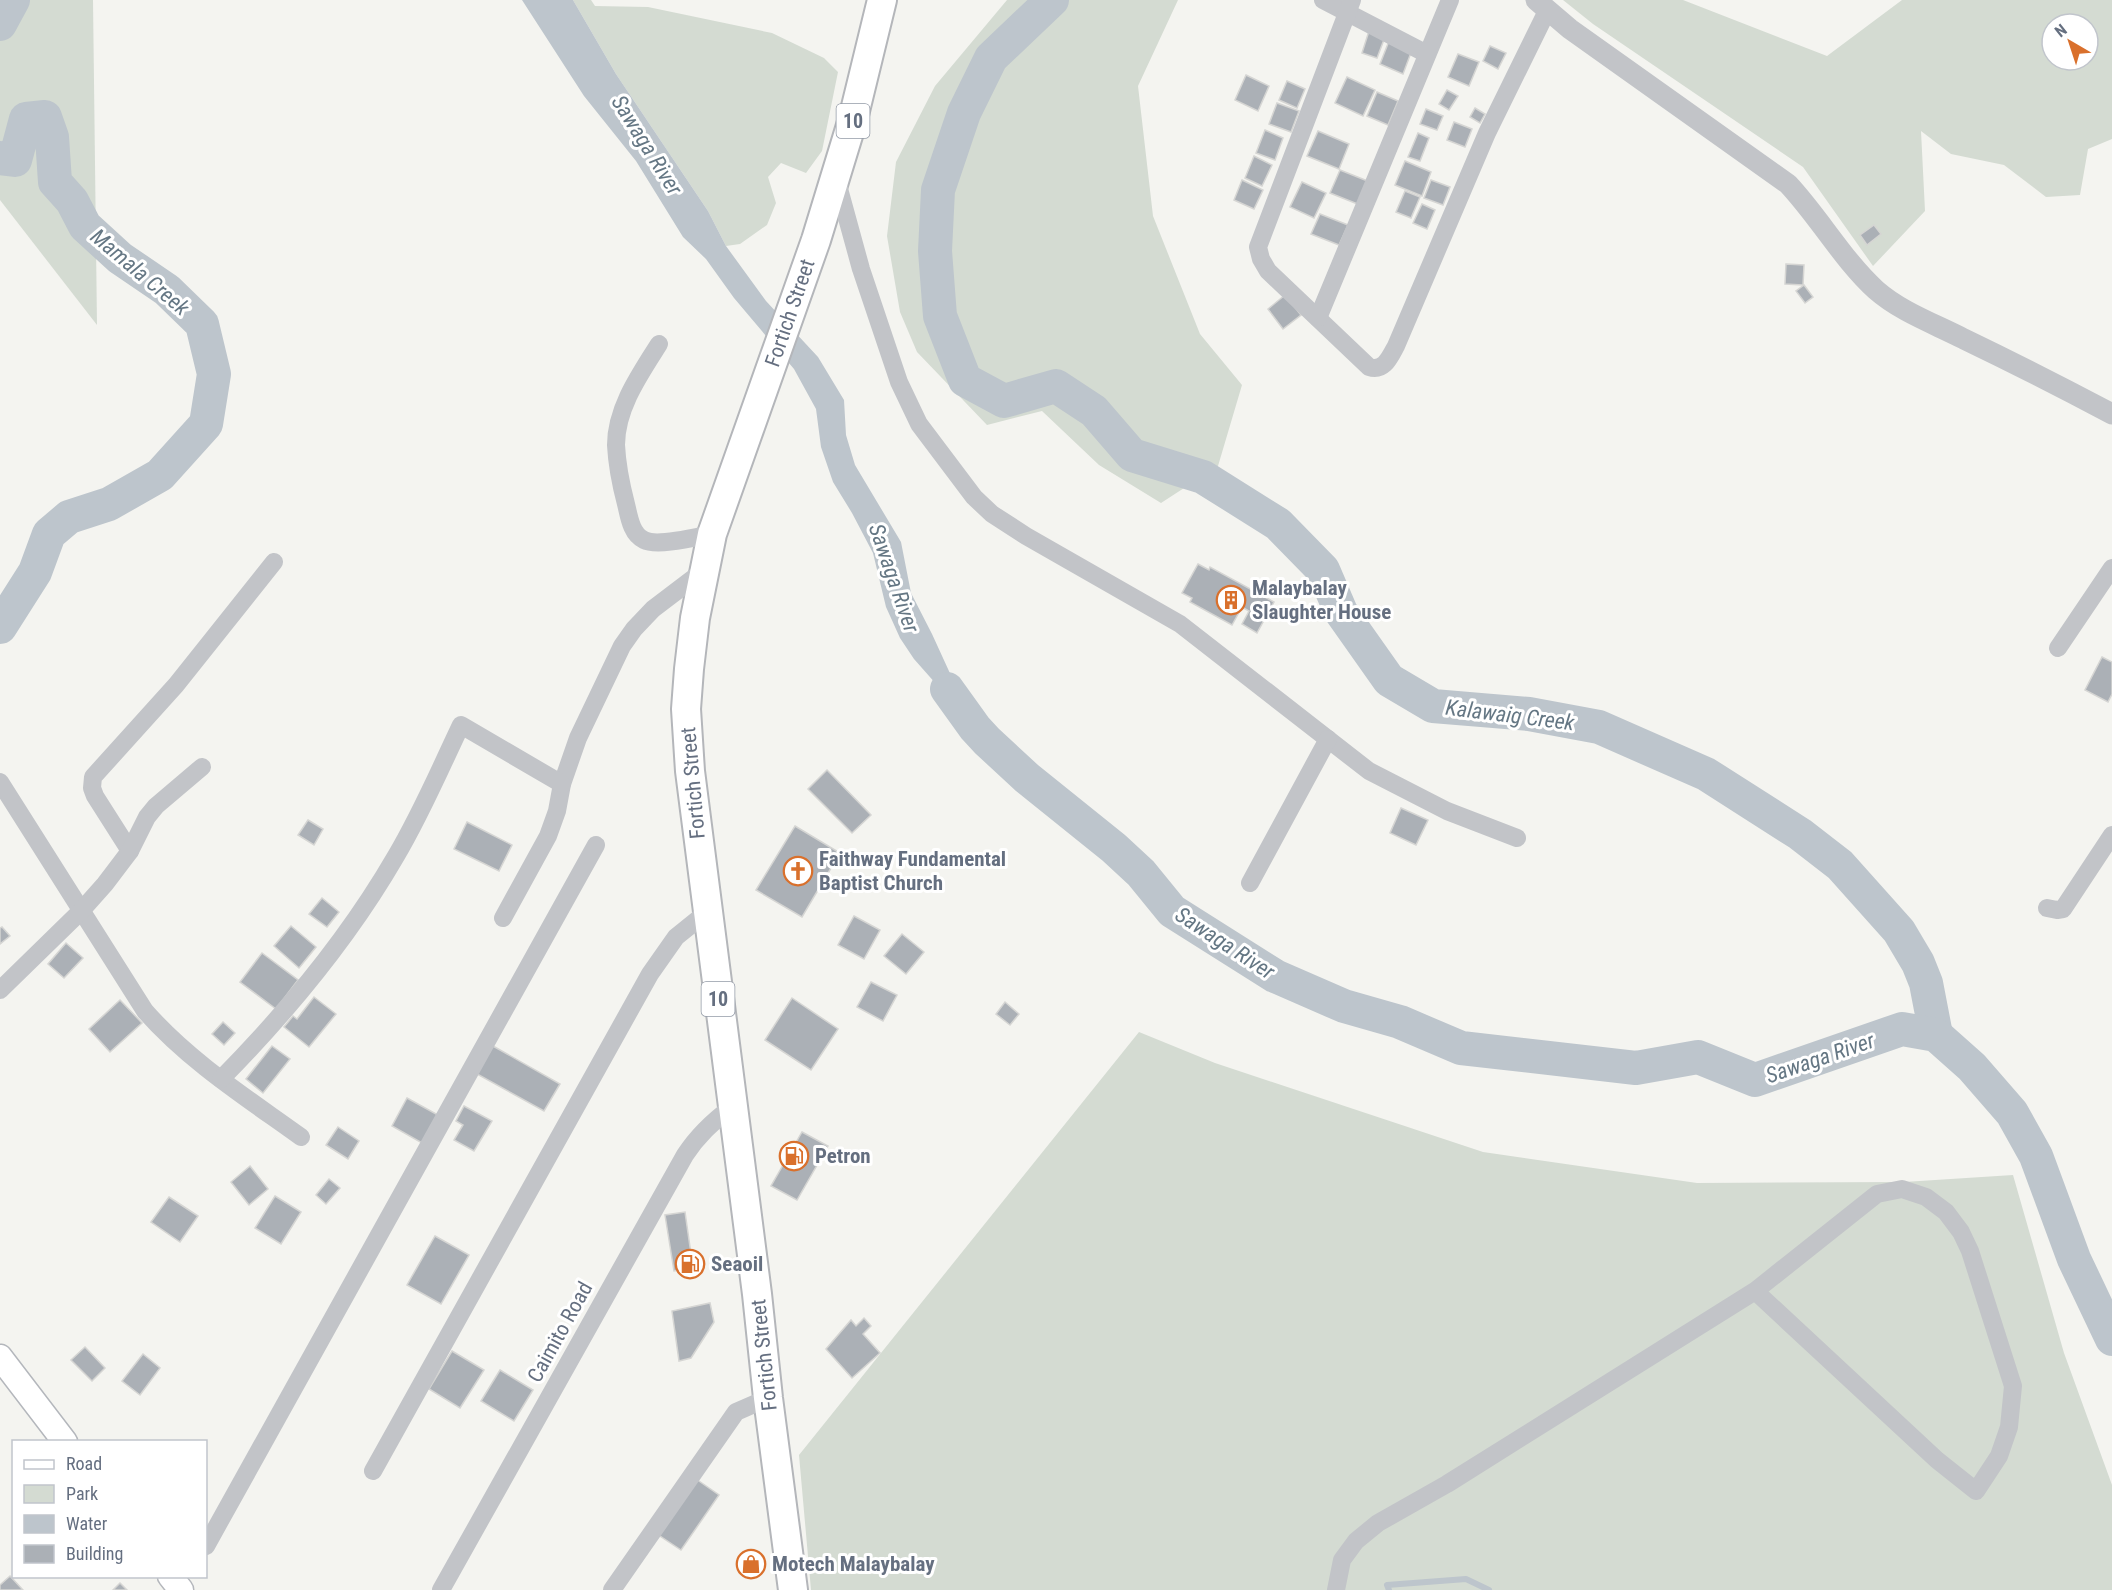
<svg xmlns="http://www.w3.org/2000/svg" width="2112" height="1590" font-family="'Roboto Condensed',sans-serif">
	<rect width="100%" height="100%" fill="#f4f4f0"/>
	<!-- green -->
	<g fill="#d4dbd2" fill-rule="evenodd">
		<path d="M 0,0 L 93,0 L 97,325 L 0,200 Z"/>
		<path d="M 573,0 L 591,0 L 595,6 L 648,7 L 772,33 L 824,58 L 838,72 L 822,151 L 806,173 L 781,163 L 768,177 L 776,203 L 767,225 L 740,244 L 726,246 L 708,211 L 616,74 Z"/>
		<path d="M 1007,0 L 1178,0 L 1138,86 L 1153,216 L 1200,334 L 1242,385 L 1218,466 L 1161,503 L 1099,465 L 1042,411 L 987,425 L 917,352 L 900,312 L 887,236 L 896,162 L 935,86 Z"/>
		<path d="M 1563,0 L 1683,0 L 1827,56 L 1902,0 L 2112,0 L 2112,139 L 2088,149 L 2080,195 L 2046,197 L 2004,165 L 1951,154 L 1921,131 L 1925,211 L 1873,266 L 1803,167 L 1593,24 ZM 2052,24 L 2088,24 L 2088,60 L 2052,60 Z"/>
		<path d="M 1139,1032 L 1215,1063 L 1483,1152 L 1697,1183 L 1904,1182 L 2013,1175 L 2064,1353 L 2112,1485 L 2112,1590 L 811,1590 L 799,1455 Z"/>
	</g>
	<!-- water -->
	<path fill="#bdc5cc" d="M 522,0 L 573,0 L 616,74 L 708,211 L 726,246 L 766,301 L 818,357 L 844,400 L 846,435 L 855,465 L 901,542 L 911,593 L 932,634 L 975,728 L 914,659 L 900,638 L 886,607 L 873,553 L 852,513 L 833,482 L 821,447 L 816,409 L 794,369 L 734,298 L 706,259 L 683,237 L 636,161 L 584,96 Z"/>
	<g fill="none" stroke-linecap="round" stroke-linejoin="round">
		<!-- stream -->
		<path stroke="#bdc5cc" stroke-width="6" d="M 1389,1590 L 1387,1585 L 1466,1579 L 1489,1590"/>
		<!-- river -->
		<g stroke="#bdc5cc" stroke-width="34">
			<path d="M 1052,0 L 991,58 L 964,113 L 938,190 L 935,251 L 940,316 L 965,380 L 1004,401 L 1056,386 L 1094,411 L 1132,455 L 1203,477 L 1278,524 L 1323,570 L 1341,612 L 1389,680 L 1433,706 L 1529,714 L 1599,727 L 1706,774 L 1800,834 L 1840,865 L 1899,931 L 1918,963 L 1926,983 L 1936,1035"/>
			<path d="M 0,24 L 13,0"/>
			<path d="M 0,158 L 15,160 L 26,119 L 45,117 L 52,137 L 55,182 L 72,201 L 85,226 L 120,258 L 167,290 L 202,324 L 214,374 L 206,424 L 160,475 L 109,504 L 69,517 L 49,534 L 35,572 L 0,627"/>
			<path d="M 947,689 L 975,728 L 987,741 L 1027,778 L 1114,848 L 1141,873 L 1172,911 L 1275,976 L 1344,1006 L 1400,1022 L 1461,1048 L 1636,1068 L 1698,1057 L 1755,1080 L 1902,1029 L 1936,1035 L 1972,1067 L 2012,1113 L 2036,1156 L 2074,1259 L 2112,1339"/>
		</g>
	</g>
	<!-- building -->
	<g fill="#abb0b6" stroke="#d5d5d3" stroke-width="1.5">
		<path d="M 1369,31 L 1385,37 L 1377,58 L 1362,53 Z"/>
		<path d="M 1389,41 L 1412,50 L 1403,74 L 1380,64 Z"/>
		<path d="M 1490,46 L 1506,53 L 1498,69 L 1483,61 Z"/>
		<path d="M 1458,54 L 1479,62 L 1469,86 L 1448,77 Z"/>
		<path d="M 1246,75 L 1269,86 L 1258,111 L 1235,100 Z"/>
		<path d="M 1347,77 L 1375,90 L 1363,116 L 1335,103 Z"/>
		<path d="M 1287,81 L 1305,89 L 1297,108 L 1279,100 Z"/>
		<path d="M 1447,90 L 1458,96 L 1449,110 L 1439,104 Z"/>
		<path d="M 1377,92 L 1398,101 L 1388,125 L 1367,116 Z"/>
		<path d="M 1277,103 L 1299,111 L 1291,132 L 1269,124 Z"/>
		<path d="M 1475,108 L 1485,114 L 1480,123 L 1470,117 Z"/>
		<path d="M 1426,109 L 1443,116 L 1437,130 L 1420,124 Z"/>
		<path d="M 1454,122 L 1472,129 L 1465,147 L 1447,140 Z"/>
		<path d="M 1265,130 L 1283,138 L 1275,160 L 1256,153 Z"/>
		<path d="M 1318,131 L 1349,144 L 1339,169 L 1307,156 Z"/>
		<path d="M 1418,133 L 1429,138 L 1420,161 L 1408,157 Z"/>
		<path d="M 1254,156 L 1272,165 L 1262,186 L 1245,178 Z"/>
		<path d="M 1405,161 L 1431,172 L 1422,196 L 1395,185 Z"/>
		<path d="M 1340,170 L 1370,182 L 1360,205 L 1330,193 Z"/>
		<path d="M 1242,180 L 1263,190 L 1254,209 L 1234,200 Z"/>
		<path d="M 1431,180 L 1450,187 L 1443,205 L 1424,198 Z"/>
		<path d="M 1302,182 L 1326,193 L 1314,218 L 1290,207 Z"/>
		<path d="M 1405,191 L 1420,197 L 1411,218 L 1396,212 Z"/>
		<path d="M 1422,204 L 1435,210 L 1427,229 L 1413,223 Z"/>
		<path d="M 1320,214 L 1348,225 L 1339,245 L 1311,234 Z"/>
		<path d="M 1874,225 L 1881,234 L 1867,245 L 1860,235 Z"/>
		<path d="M 1786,264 L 1804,265 L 1803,285 L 1785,284 Z"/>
		<path d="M 1804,285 L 1813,297 L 1805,303 L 1796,291 Z"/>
		<path d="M 1285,295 L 1301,315 L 1283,329 L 1268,309 Z"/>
		<path d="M 1198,564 L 1209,570 L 1210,567 L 1274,602 L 1257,633 L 1242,624 L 1249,611 L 1242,607 L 1232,625 L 1190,602 L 1192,598 L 1182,593 Z"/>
		<path d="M 2102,657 L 2112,662 L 2112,694 L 2108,702 L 2085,690 Z"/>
		<path d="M 827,770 L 871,815 L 852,833 L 808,789 Z"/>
		<path d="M 1401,808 L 1428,820 L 1416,845 L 1390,833 Z"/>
		<path d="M 308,820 L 323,829 L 314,845 L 298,835 Z"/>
		<path d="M 467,822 L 512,845 L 499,871 L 454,849 Z"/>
		<path d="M 795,826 L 840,853 L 802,917 L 756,890 Z"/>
		<path d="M 322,898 L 339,912 L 327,927 L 309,914 Z"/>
		<path d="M 854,916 L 880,930 L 864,959 L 838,945 Z"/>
		<path d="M 291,926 L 316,947 L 299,968 L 274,946 Z"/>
		<path d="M 2,927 L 10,936 L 0,944 L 0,928 Z"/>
		<path d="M 902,934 L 924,952 L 906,974 L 884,956 Z"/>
		<path d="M 66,943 L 83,958 L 64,978 L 48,964 Z"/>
		<path d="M 262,953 L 298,980 L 276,1009 L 240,982 Z"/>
		<path d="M 871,982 L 897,995 L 883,1021 L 857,1007 Z"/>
		<path d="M 314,997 L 336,1014 L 309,1047 L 284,1027 L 293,1016 L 297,1019 Z"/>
		<path d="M 792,998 L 838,1029 L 811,1070 L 765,1040 Z"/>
		<path d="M 120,1000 L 142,1023 L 110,1052 L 89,1029 Z"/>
		<path d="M 1005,1002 L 1019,1014 L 1010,1025 L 996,1014 Z"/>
		<path d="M 223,1022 L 235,1033 L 224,1045 L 212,1034 Z"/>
		<path d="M 272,1046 L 290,1059 L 263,1093 L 246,1079 Z"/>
		<path d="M 493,1046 L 560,1084 L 544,1111 L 477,1074 Z"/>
		<path d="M 407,1098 L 438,1115 L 422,1143 L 392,1126 Z"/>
		<path d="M 464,1106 L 492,1121 L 474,1151 L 454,1140 L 463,1125 L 456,1121 Z"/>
		<path d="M 338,1127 L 359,1141 L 348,1159 L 326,1145 Z"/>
		<path d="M 802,1132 L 828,1146 L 797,1200 L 771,1186 Z"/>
		<path d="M 250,1166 L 268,1189 L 249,1205 L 231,1182 Z"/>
		<path d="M 329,1179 L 340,1188 L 326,1204 L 316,1195 Z"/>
		<path d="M 275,1196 L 301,1212 L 281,1244 L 255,1228 Z"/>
		<path d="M 169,1197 L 198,1216 L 180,1242 L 151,1222 Z"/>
		<path d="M 685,1212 L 693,1268 L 674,1271 L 665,1215 Z"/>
		<path d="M 435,1236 L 469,1255 L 441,1304 L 407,1285 Z"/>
		<path d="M 710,1303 L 714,1322 L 691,1358 L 679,1361 L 672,1311 Z"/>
		<path d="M 864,1318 L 871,1326 L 863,1334 L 880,1353 L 852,1378 L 826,1349 L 851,1320 L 856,1326 Z"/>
		<path d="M 85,1347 L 105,1368 L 92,1381 L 71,1360 Z"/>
		<path d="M 452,1351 L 484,1370 L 460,1408 L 429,1389 Z"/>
		<path d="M 143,1354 L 160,1368 L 140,1395 L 122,1381 Z"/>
		<path d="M 500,1370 L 533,1390 L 514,1421 L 481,1401 Z"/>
		<path d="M 696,1479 L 719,1495 L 681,1550 L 657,1534 Z"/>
		<path d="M 10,1576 L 23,1590 L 0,1590 L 0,1585 Z"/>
		<path d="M 120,1583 L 127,1590 L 113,1590 Z"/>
	</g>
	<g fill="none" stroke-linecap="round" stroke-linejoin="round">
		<!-- secondary casing -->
		<g stroke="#b4b7bc" stroke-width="27">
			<g id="secondary">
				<path d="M 0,1357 L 65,1442"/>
				<path d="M 170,1576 L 181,1590"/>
			</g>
		</g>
		<!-- trunk casing -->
		<g stroke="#b4b6ba" stroke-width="32">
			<path id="trunk" d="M 793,1590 L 768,1398 L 757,1294 L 690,771 L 686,709 L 689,669 L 695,618 L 712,534 L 816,240 L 853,119 L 882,0"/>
		</g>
		<!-- minor -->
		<g stroke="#c2c4c8" stroke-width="18">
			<path d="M 1323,0 L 1427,54"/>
			<path d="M 1352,0 L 1258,247 L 1261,259 L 1268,271 L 1369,367 C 1384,372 1390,357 1396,346 L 1487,133 L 1547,11"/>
			<path d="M 836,178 L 861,269 L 899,382 L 919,424 L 974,497 L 992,514 L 1026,536 L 1180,624 L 1369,771 L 1447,811 L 1517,838"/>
			<path d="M 1318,318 L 1450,0"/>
			<path d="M 659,344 C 640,374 616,408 616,445 C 617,465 621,485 626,504 C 629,516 631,534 644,540 C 657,547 696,537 712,534"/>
			<path d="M 2058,648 L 2112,568"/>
			<path d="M 0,782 L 145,1011 C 190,1062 247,1098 301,1137"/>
			<path d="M 130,851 L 95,796 L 92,788 L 93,777 L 176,685 L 274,562"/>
			<path d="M 1250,883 L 1328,739"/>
			<path d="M 2047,908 L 2057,910 L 2063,909 L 2112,835"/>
			<path d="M 503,918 L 548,836 L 557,811 L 562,784 L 578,738 L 622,646 L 634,629 L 653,609 L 703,571"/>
			<path d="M 0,990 L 81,911 L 105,884 L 130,851 L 147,817 L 156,806 L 202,767"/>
			<path d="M 221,1079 C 288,1011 348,939 396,856 C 421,814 440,769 461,725 L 562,784"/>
			<path d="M 373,1471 L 650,974 L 676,937 L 707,912"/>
			<path d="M 206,1546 L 596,845"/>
			<path d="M 441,1590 L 685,1155 C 698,1135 713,1121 732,1107"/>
			<path d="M 612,1590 L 736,1412 L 768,1398"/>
			<path d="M 1336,1590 L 1342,1560 L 1356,1541 L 1378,1523 L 1447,1484 L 1755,1291 L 1877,1194 L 1902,1189 L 1926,1197 L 1946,1212 L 1961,1232 L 1970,1251 L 2013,1386 L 2009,1427 L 1999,1456 L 1976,1491 L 1937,1460 L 1755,1291"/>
		</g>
		<!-- tertiary -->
		<path stroke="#c2c4c8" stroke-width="21" d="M 1536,0 L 1570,29 L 1788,184 C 1819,217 1843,260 1876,290 C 1901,312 1935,324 1964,339 C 2014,363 2063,388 2112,414"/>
		<!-- secondary -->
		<use href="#secondary" stroke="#fff" stroke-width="24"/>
		<!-- trunk -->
		<use href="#trunk" stroke="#fff" stroke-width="28"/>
	</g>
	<!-- icons -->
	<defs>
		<g id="building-ring" transform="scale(1.5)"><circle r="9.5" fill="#fff" stroke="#d9702c" stroke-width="1.5"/><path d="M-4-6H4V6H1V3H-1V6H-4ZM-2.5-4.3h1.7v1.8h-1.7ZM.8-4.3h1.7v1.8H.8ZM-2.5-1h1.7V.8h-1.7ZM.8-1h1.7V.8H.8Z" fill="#d9702c"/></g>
		<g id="church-ring" transform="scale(1.5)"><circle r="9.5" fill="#fff" stroke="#d9702c" stroke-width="1.5"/><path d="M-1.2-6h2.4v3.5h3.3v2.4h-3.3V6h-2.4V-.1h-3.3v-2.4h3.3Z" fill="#d9702c"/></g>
		<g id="fuel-ring" transform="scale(1.5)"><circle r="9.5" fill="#fff" stroke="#d9702c" stroke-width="1.5"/><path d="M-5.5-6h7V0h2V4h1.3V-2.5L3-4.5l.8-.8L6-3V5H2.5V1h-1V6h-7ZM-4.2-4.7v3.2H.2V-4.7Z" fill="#d9702c"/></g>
		<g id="shop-ring" transform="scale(1.5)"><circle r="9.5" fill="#fff" stroke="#d9702c" stroke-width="1.5"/><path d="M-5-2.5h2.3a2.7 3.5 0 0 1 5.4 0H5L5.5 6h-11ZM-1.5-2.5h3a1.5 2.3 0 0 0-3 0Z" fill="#d9702c"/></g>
	</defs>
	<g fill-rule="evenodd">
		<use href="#building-ring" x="1231" y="600"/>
		<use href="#church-ring" x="798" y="871"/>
		<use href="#fuel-ring" x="794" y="1156"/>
		<use href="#fuel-ring" x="690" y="1264"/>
		<use href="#shop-ring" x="751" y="1564"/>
	</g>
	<g text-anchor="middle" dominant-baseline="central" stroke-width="6" stroke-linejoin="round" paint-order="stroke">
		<!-- shield labels -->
		<g fill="#fff" stroke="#939aa6" stroke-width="1.5">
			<rect x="836.5" y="104" width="33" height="34" rx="4.5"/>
			<rect x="701.5" y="982" width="33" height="34" rx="4.5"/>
		</g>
		<g font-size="20" font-weight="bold" fill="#656f80">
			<text x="853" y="121">10</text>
			<text x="718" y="999">10</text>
		</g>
		<!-- street labels -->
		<g font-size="21" fill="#656f80" stroke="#fff">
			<text transform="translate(790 313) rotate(-71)">Fortich Street</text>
			<text transform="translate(693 783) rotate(-95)">Fortich Street</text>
			<text transform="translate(560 1332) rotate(-61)">Caimito Road</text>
			<text transform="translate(764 1355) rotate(-96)">Fortich Street</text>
		</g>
		<!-- poi labels -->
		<g font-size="21" font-weight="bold" fill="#656f80" stroke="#fff" text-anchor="start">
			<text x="1252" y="588">Malaybalay<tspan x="1252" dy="24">Slaughter House</tspan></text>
			<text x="819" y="859">Faithway Fundamental<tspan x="819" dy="24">Baptist Church</tspan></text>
			<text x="815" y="1156">Petron</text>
			<text x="711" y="1264">Seaoil</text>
			<text x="772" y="1564">Motech Malaybalay</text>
		</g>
		<!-- water labels -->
		<g font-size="22" font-style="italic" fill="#657784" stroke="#fff">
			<text transform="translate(647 145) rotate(58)">Sawaga River</text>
			<text transform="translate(140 272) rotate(40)">Mamala Creek</text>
			<text transform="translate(894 578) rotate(71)">Sawaga River</text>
			<text transform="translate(1510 715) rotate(7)">Kalawaig Creek</text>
			<text transform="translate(1225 943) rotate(33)">Sawaga River</text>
			<text transform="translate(1820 1058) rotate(-19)">Sawaga River</text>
		</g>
	</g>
	<!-- legend -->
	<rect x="12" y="1440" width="195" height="138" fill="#ffffff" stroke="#c1c5cc" stroke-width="1.5"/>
	<rect x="24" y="1460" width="30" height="9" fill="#ffffff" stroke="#c1c5cc" stroke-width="1.5"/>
	<text x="66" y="1470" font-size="18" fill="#656f80">Road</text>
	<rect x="24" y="1485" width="30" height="18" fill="#d4dbd2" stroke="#c1c5cc" stroke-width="1.5"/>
	<text x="66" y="1500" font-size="18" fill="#656f80">Park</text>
	<rect x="24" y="1515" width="30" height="18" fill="#bdc5cc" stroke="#c1c5cc" stroke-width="1.5"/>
	<text x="66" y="1530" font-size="18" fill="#656f80">Water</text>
	<rect x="24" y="1545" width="30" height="18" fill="#abb0b6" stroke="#c1c5cc" stroke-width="1.5"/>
	<text x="66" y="1560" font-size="18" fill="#656f80">Building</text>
	<!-- north arrow -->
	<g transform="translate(2070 42) rotate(321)"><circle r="28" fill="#ffffff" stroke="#c1c5cc" stroke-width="1.5"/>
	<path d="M0-4.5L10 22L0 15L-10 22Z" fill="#d9702c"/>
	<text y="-9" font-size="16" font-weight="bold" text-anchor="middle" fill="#656f80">N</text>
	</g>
</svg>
